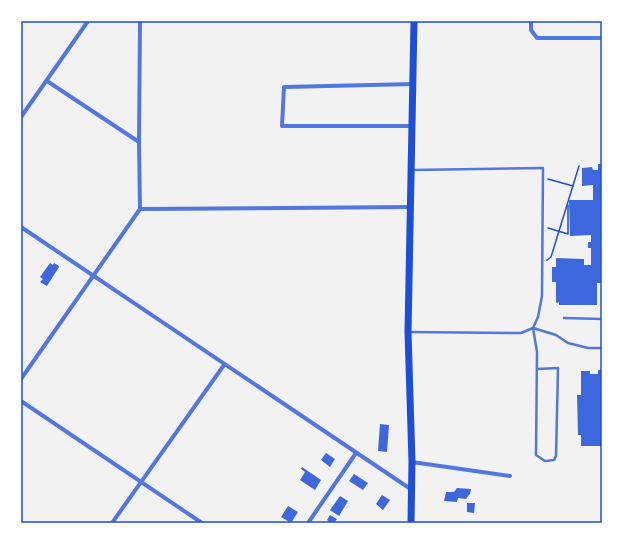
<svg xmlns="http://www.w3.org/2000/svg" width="623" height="544" font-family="Cabin,sans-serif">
	<rect width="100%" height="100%" fill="#f2f2f2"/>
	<!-- building -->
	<g fill="#3d67dc">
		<path d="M 598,164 L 602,164 L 602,283 L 597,283 L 597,305 L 559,305 L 559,302 L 556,303 L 556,282 L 552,282 L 552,267 L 556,267 L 556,258 L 584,259 L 584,265 L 591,265 L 591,248 L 588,248 L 588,242 L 591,242 L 591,235 L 570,236 L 569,200 L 593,200 L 593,185 L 582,186 L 582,168 L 592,167 L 593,170 L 598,170 Z"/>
		<path d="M 50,263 L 53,265 L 54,263 L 59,266 L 59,267 L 47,286 L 40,282 L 43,279 L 40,277 Z"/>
		<path d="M 598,370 L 602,370 L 602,446 L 581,446 L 581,435 L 578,435 L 577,395 L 581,395 L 581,371 L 590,371 L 590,374 L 598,374 Z"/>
		<path d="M 380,424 L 389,425 L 387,452 L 378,451 Z"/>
		<path d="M 326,453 L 335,459 L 330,467 L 321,460 Z"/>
		<path d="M 302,467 L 321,480 L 315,490 L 300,480 L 305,472 L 301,469 Z"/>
		<path d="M 354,474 L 368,483 L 363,490 L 349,481 Z"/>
		<path d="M 457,488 L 471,489 L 470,494 L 468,496 L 466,499 L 458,498 L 457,502 L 444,501 L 446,492 L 454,492 Z"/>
		<path d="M 382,495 L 390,500 L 383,510 L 376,504 Z"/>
		<path d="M 340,496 L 348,501 L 339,516 L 330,510 Z"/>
		<path d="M 467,503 L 475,503 L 474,513 L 467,512 Z"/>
		<path d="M 288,506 L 298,512 L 291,523 L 281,517 Z"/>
		<path d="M 330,515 L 337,519 L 334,523 L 331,523 L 327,520 Z"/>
	</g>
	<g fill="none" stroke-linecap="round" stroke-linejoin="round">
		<!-- path -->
		<g stroke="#1d4ed8" stroke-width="1.5">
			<path d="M 548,179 L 573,186"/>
			<path d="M 548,228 L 568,234 L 568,205"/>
			<path d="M 547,260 L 551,257 L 579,166"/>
		</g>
		<!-- service -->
		<g stroke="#5277de" stroke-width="2.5">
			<path d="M 564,318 L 602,319"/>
			<path d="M 409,332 L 521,333 L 533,328 L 538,317 L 542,296 L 543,168 L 413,170"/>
			<path d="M 537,369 L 558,368 L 556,456 L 554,460 L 545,461 L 536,455 L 537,352 L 533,328 L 556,335 L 568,343 L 588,348 L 602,348"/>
		</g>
		<!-- minor -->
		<g stroke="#5277de" stroke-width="4">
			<path d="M 140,21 L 139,142 L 140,209"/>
			<path d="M 531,21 L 531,30 L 537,38 L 602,38"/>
			<path d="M 47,81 L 139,142"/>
			<path d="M 21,117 L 88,21"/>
			<path d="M 412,126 L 282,126 L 284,87 L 414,84"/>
			<path d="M 140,209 L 411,207"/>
			<path d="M 21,227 L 412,490"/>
			<path d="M 21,379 L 140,209"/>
			<path d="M 21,401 L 202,523"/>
			<path d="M 412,462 L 510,476"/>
			<path d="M 112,523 L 224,365"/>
			<path d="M 308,523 L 356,453"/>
		</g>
		<!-- secondary -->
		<path stroke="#1d4ed8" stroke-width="7" d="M 411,523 L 412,462 L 408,332 L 414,21"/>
	</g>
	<!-- border -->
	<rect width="623" height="544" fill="none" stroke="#ffffff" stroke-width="44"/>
	<rect x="22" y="22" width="579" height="500" fill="none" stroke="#1d4ed8" stroke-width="1.5"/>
</svg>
